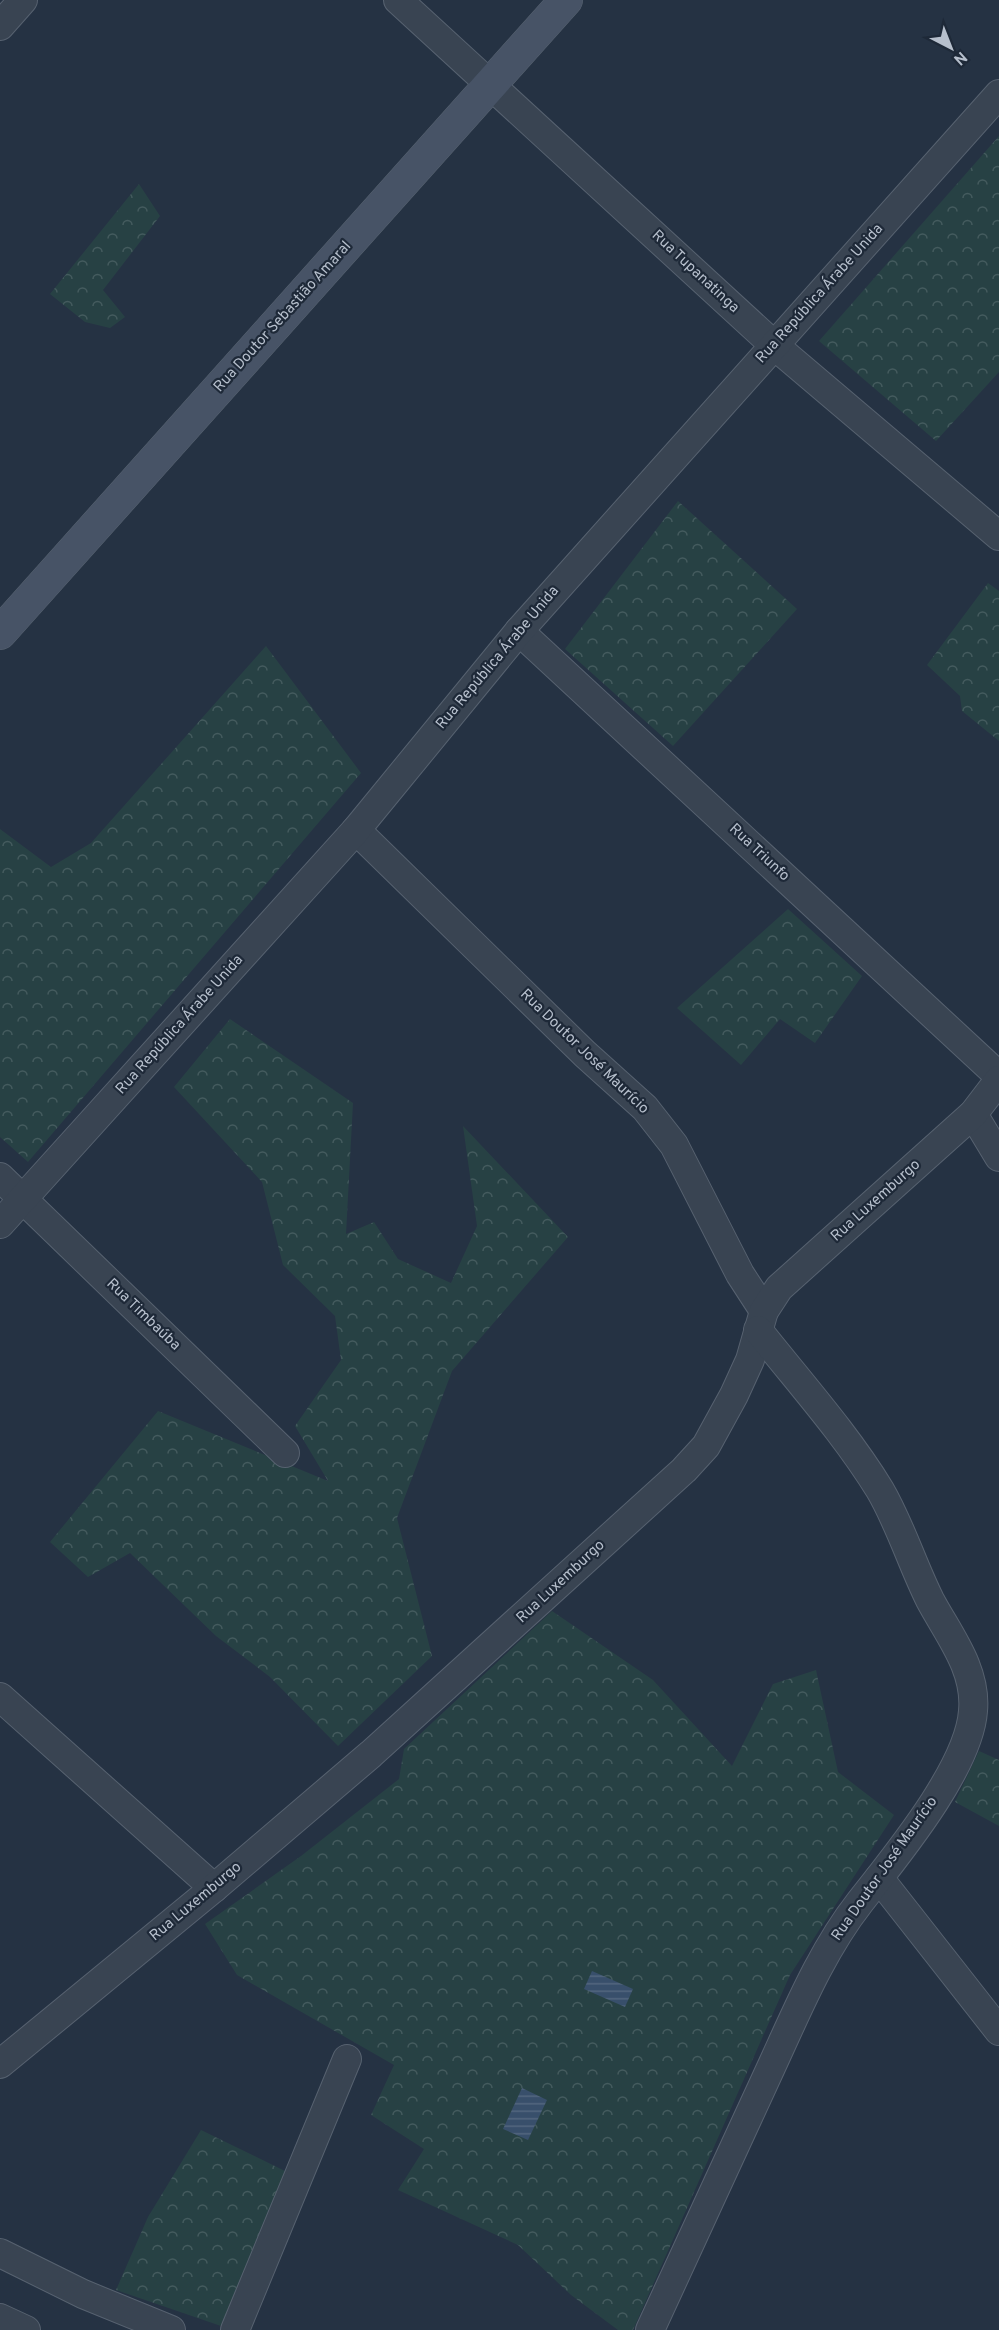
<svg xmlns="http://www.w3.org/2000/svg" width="999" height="2330" font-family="Overpass,sans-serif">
	<defs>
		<pattern id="forest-crowns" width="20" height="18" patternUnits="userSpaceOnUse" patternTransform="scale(1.5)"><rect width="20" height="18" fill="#274144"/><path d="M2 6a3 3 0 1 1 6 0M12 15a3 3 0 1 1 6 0" fill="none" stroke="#445b5e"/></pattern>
		<pattern id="water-rules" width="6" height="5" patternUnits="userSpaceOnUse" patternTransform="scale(1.5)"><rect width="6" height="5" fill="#384f6b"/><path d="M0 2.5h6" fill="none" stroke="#53677f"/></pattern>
	</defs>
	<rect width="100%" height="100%" fill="#253243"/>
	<!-- forest -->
	<g fill="url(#forest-crowns)">
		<path d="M 999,136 L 999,372 L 936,441 L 819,341 Z"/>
		<path d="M 139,184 L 160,216 L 103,290 L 125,317 L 110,328 L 85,322 L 50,294 Z"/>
		<path d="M 678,501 L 797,609 L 673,746 L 565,649 Z"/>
		<path d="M 988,583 L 999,591 L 999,741 L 962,711 L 960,696 L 927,665 Z"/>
		<path d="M 266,646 L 361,773 L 28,1162 L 0,1137 L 0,829 L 51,867 L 91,843 Z"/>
		<path d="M 788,909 L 862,976 L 815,1043 L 780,1019 L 741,1065 L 677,1008 Z"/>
		<path d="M 230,1019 L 353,1103 L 346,1234 L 374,1222 L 398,1259 L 451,1283 L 477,1226 L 463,1126 L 568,1237 L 452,1371 L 397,1518 L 432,1656 L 338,1746 L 270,1677 L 216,1636 L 130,1553 L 88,1577 L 50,1542 L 158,1411 L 328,1481 L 295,1426 L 341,1360 L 335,1316 L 283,1265 L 262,1182 L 174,1087 Z"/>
		<path d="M 552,1611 L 653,1680 L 732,1766 L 773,1684 L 816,1670 L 838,1772 L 894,1815 L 790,1975 L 633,2330 L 618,2330 L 571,2295 L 518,2245 L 398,2190 L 424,2149 L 371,2115 L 394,2065 L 237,1975 L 205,1924 L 301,1856 L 399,1779 L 404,1749 Z"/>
		<path d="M 979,1751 L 999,1760 L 999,1826 L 955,1802 Z"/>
		<path d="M 201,2130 L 285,2171 L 221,2326 L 116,2290 L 148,2217 Z"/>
	</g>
	<!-- water -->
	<g fill="url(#water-rules)">
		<path d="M 592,1971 L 633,1989 L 625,2007 L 584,1989 Z"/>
		<path d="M 522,2088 L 547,2100 L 528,2140 L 503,2129 Z"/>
	</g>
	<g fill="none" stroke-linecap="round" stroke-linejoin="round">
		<!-- street casing -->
		<g stroke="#576270" stroke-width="30">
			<g id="street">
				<path d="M 398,0 L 775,346 L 999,536"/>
				<path d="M 0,26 L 23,0"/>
				<path d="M 519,631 L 999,1076"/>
				<path d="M 356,830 L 585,1054 L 645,1108 L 674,1145 L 740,1274 L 764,1311"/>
				<path d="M 973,1114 L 999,1157"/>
				<path d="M 0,1177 L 285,1453"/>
				<path d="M 0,1224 L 356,830 L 519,631 L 999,94"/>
				<path d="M 0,1697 L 214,1888"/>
				<path d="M 879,1878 L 999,2031"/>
				<path d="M 0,2064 L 214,1888 L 371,1754 L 684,1470 L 706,1446 L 734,1395 L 750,1360 L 764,1311 L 779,1288 L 973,1114 L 999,1080"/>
				<path d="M 0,2253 L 83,2294 L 171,2330"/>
				<path d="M 0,2318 L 26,2330"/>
				<path d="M 235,2330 L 347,2059"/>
				<path d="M 650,2330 C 689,2245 729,2159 768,2074 C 795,2016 820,1953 860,1902 C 896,1856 969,1768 973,1711 C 977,1669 948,1634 930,1600 C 912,1564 900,1524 880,1490 C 845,1433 799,1382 758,1330"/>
			</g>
		</g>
		<!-- secondary casing -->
		<g stroke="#576270" stroke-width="34">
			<path id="secondary" d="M 0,633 L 566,0"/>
		</g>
		<!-- street -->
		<use href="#street" stroke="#394452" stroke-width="28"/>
		<!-- secondary -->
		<use href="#secondary" stroke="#475366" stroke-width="33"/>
	</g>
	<g text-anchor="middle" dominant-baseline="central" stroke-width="4.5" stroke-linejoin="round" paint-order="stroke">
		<!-- street labels -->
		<g font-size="15" fill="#b6bfcc" stroke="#1e2938">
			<text transform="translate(695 272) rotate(43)">Rua Tupanatinga</text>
			<text transform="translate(820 294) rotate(-48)">Rua República Árabe Unida</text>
			<text transform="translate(283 317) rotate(-48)">Rua Doutor Sebastião Amaral</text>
			<text transform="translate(498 658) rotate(-50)">Rua República Árabe Unida</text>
			<text transform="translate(759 853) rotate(43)">Rua Triunfo</text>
			<text transform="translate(180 1025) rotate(-48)">Rua República Árabe Unida</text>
			<text transform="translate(584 1052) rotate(44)">Rua Doutor José Maurício</text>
			<text transform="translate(876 1201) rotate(-42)">Rua Luxemburgo</text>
			<text transform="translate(143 1315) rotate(44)">Rua Timbaúba</text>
			<text transform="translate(561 1582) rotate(-43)">Rua Luxemburgo</text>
			<text transform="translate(885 1869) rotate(-55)">Rua Doutor José Maurício</text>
			<text transform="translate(196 1902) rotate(-40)">Rua Luxemburgo</text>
		</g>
	</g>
	<!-- north arrow -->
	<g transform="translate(951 48) rotate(138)" stroke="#1e2938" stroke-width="4.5" paint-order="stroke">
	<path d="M0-4.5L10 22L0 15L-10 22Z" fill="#b6bfcc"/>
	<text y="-9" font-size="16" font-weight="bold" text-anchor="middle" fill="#b6bfcc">N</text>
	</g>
</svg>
